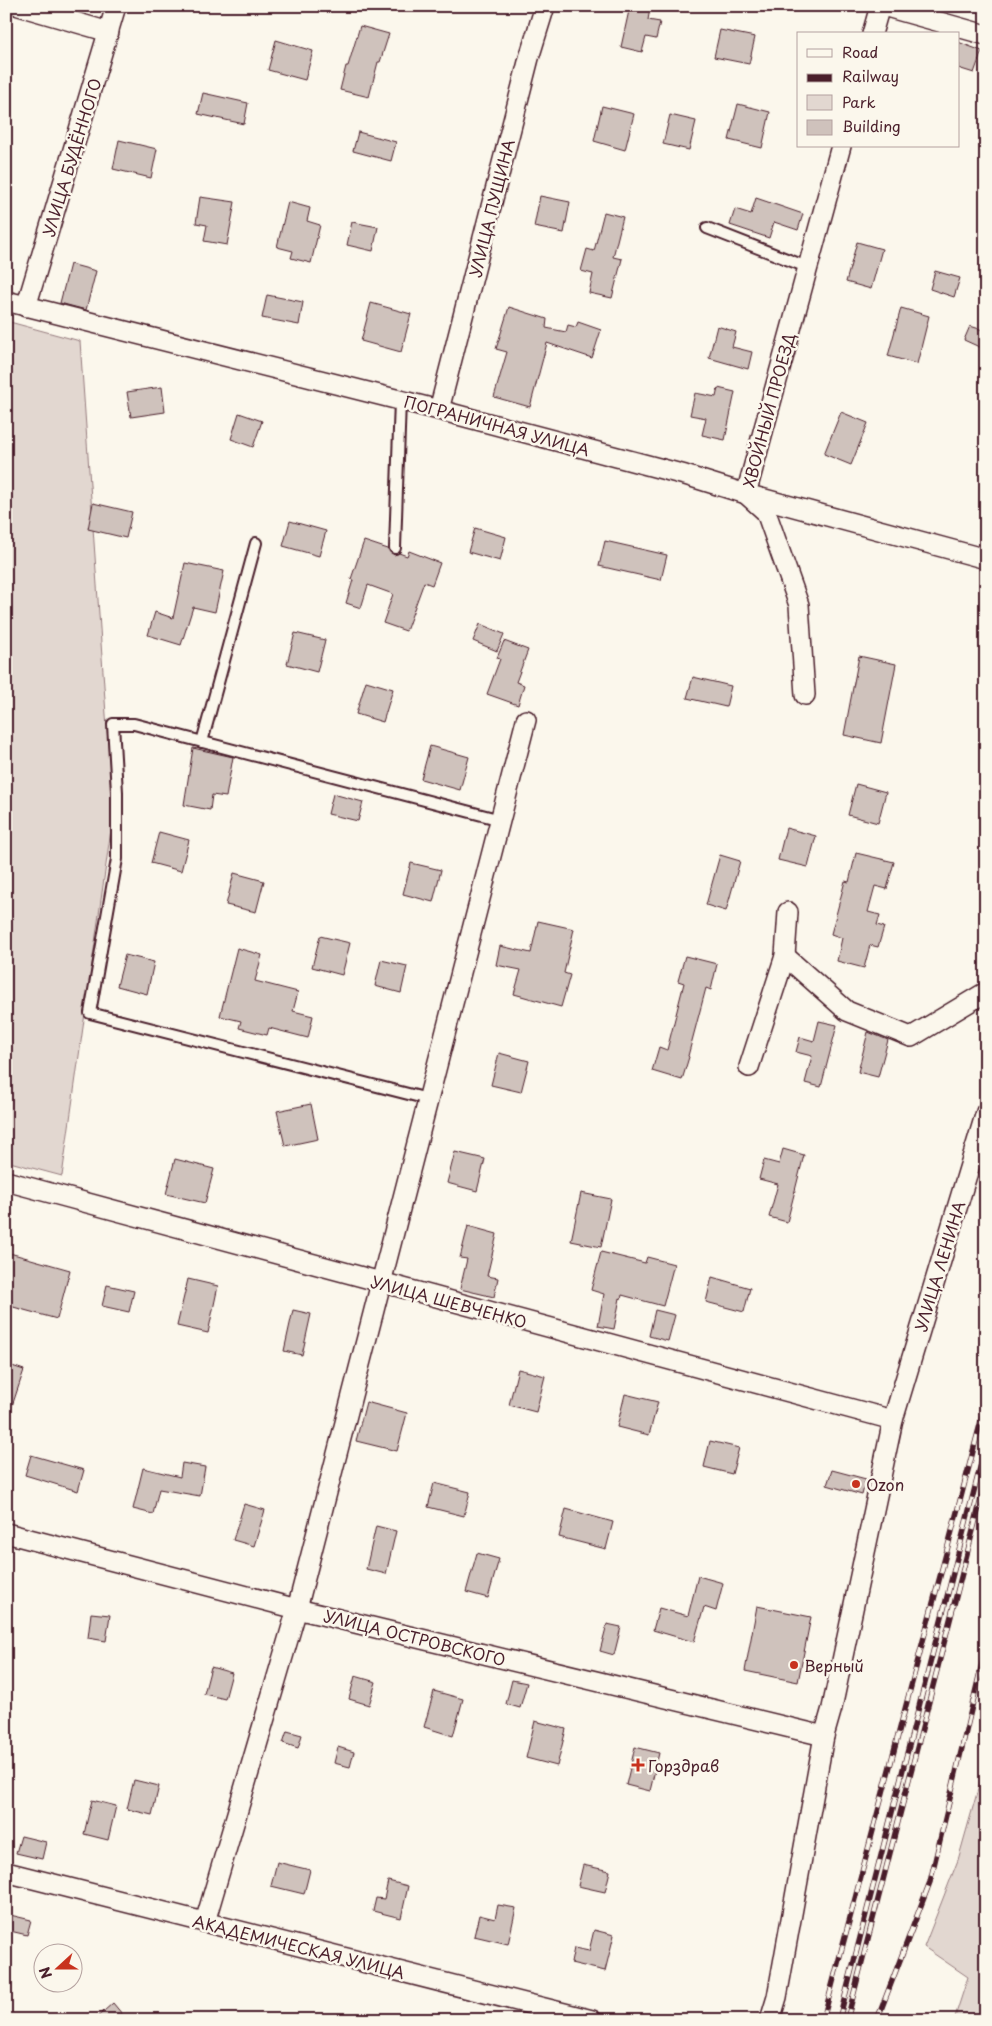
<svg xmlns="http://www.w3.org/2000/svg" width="992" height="2026" font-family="'Playpen Sans',sans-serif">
	<rect width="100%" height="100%" fill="#fbf7ec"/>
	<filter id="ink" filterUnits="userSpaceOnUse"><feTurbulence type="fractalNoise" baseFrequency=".02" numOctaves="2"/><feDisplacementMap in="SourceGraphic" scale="10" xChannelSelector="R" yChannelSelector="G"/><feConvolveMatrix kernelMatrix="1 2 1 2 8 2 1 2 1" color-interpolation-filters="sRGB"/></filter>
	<g filter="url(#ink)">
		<!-- green -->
		<g fill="#e2d7d0" stroke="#967b7e">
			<path d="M 6,321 L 80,341 L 113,815 L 62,1176 L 6,1161 Z"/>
			<path d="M 986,1761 L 986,2020 L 954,2020 L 968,1977 L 924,1947 L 958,1860 Z"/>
		</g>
		<!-- building -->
		<g fill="#cfc2bc" stroke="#4a1f2b">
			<path d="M 630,6 L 650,8 L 648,20 L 660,22 L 656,39 L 646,37 L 642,52 L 621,47 Z"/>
			<path d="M 360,26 L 389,34 L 380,62 L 378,62 L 369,97 L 340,90 L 346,66 L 348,66 Z"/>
			<path d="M 720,30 L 755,37 L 749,64 L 714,57 Z"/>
			<path d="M 276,40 L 313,51 L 305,80 L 268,70 Z"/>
			<path d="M 958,42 L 982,51 L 974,73 L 958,68 Z"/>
			<path d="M 203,93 L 248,103 L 244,124 L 198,114 Z"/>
			<path d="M 738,104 L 770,112 L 762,148 L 729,140 Z"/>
			<path d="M 602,106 L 634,114 L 625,150 L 594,141 Z"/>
			<path d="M 670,115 L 696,121 L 689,150 L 663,144 Z"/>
			<path d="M 358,132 L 396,142 L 391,161 L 353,151 Z"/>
			<path d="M 119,140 L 157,149 L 151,178 L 113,169 Z"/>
			<path d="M 540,196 L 570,202 L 564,233 L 534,227 Z"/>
			<path d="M 200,197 L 235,202 L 227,245 L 204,241 L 207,225 L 196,223 Z"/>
			<path d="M 756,198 L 803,214 L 798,230 L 774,222 L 769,238 L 730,225 L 735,209 L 751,214 Z"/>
			<path d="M 288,202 L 310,208 L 307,221 L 320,225 L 311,263 L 291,258 L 293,251 L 277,247 Z"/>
			<path d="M 604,212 L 623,217 L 613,257 L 622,259 L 612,298 L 589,293 L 593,274 L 581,271 L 587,249 L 594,251 Z"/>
			<path d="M 352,222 L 378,227 L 373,251 L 347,245 Z"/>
			<path d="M 857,242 L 882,249 L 871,289 L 846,282 Z"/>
			<path d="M 70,264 L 96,271 L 86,310 L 60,303 Z"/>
			<path d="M 935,271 L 960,278 L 954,297 L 930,289 Z"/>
			<path d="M 267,295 L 303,302 L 299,325 L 262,318 Z"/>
			<path d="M 371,303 L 411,314 L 401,352 L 361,341 Z"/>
			<path d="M 509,307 L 547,319 L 546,328 L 566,332 L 568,325 L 576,327 L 578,322 L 601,330 L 592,358 L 547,343 L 530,407 L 494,397 L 507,352 L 496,349 Z"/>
			<path d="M 901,308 L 929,316 L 917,364 L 888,356 Z"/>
			<path d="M 717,326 L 736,332 L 732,347 L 752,352 L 748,369 L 709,358 Z"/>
			<path d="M 970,326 L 986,331 L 986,350 L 964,340 Z"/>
			<path d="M 162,387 L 165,412 L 131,417 L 127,392 Z"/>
			<path d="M 718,388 L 735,392 L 725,440 L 702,435 L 706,418 L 690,415 L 695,393 L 716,397 Z"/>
			<path d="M 841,412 L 868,423 L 851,465 L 824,454 Z"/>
			<path d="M 239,413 L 262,421 L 253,447 L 231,439 Z"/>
			<path d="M 93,503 L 132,512 L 126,538 L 88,529 Z"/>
			<path d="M 290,521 L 326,531 L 319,556 L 283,546 Z"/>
			<path d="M 475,528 L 506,537 L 500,561 L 468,552 Z"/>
			<path d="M 364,541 L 388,549 L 394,555 L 399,553 L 407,556 L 409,551 L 440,563 L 432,585 L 424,582 L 406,631 L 383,623 L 393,594 L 368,585 L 361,608 L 346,603 L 353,580 L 351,579 Z"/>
			<path d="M 605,541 L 667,555 L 661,580 L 599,566 Z"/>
			<path d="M 185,563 L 224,571 L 215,612 L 193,607 L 181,645 L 148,635 L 155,612 L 173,618 Z"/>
			<path d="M 480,624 L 504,634 L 497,651 L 473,641 Z"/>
			<path d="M 295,633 L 325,640 L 317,672 L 287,664 Z"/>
			<path d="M 504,641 L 528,650 L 516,682 L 524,685 L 518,705 L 487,694 L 500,659 L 497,658 Z"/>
			<path d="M 859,656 L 896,664 L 881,743 L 844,735 Z"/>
			<path d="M 693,677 L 731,686 L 726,707 L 687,698 Z"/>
			<path d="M 366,681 L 393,689 L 383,722 L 356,714 Z"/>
			<path d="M 430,746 L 469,757 L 460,790 L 421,779 Z"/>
			<path d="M 193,748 L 233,757 L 226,797 L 212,795 L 210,810 L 184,805 Z"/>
			<path d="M 856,784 L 886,792 L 878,823 L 848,815 Z"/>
			<path d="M 333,794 L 363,802 L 358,821 L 328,814 Z"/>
			<path d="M 786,828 L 816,836 L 808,867 L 778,860 Z"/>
			<path d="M 159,832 L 189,840 L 181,871 L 151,863 Z"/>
			<path d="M 856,853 L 894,862 L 887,889 L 875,886 L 868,912 L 880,915 L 877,925 L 884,927 L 878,947 L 870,945 L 864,968 L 837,961 L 842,938 L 831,934 L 845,881 L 849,882 Z"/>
			<path d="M 720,855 L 740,861 L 726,911 L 706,905 Z"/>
			<path d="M 411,863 L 441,870 L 433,902 L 403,894 Z"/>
			<path d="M 234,873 L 264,881 L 256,912 L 226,905 Z"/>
			<path d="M 538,921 L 574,929 L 564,973 L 570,975 L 561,1007 L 514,994 L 521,970 L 496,965 L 500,946 L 531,953 Z"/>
			<path d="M 320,936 L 350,943 L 342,975 L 312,967 Z"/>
			<path d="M 237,948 L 262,955 L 255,981 L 298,992 L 293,1011 L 313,1016 L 308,1038 L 269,1028 L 267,1035 L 239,1028 L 241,1021 L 220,1016 Z"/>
			<path d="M 125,955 L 154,962 L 147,994 L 117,986 Z"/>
			<path d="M 685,956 L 717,964 L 711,990 L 706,988 L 688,1056 L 689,1057 L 682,1080 L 652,1071 L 659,1047 L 667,1050 L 684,983 L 678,981 Z"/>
			<path d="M 381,960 L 407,966 L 401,993 L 375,986 Z"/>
			<path d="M 819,1021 L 837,1025 L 821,1087 L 805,1083 L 812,1056 L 796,1052 L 800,1037 L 814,1041 Z"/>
			<path d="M 868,1032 L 888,1040 L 878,1077 L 858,1072 Z"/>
			<path d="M 499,1053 L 529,1061 L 521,1092 L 491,1085 Z"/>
			<path d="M 311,1104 L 318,1139 L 285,1146 L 277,1111 Z"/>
			<path d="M 783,1149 L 804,1155 L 787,1222 L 769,1217 L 778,1184 L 759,1179 L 764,1160 L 779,1164 Z"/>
			<path d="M 455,1152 L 485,1159 L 477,1191 L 447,1183 Z"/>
			<path d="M 175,1159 L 214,1169 L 205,1203 L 166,1194 Z"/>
			<path d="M 581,1193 L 611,1199 L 601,1247 L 571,1241 Z"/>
			<path d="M 468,1226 L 497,1234 L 487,1276 L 498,1278 L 494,1297 L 460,1289 L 467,1259 L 460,1258 Z"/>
			<path d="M 6,1252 L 70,1270 L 57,1319 L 6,1305 Z"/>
			<path d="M 601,1252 L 645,1263 L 647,1257 L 674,1264 L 663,1306 L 622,1295 L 621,1299 L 620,1298 L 614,1329 L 598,1326 L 604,1294 L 591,1290 Z"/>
			<path d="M 712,1277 L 750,1288 L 744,1312 L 706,1302 Z"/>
			<path d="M 188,1279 L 218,1286 L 208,1333 L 177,1326 Z"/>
			<path d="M 107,1285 L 134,1291 L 129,1312 L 102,1306 Z"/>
			<path d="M 293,1310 L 311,1314 L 302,1355 L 284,1351 Z"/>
			<path d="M 655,1310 L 675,1315 L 668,1341 L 649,1336 Z"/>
			<path d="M 6,1364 L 24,1370 L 9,1415 L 6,1415 Z"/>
			<path d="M 518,1369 L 545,1376 L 536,1412 L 509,1405 Z"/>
			<path d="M 625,1394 L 658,1402 L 649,1435 L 617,1427 Z"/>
			<path d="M 366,1402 L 407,1413 L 397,1451 L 356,1441 Z"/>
			<path d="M 710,1441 L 739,1448 L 732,1474 L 704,1467 Z"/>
			<path d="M 31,1455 L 84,1470 L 78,1491 L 25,1475 Z"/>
			<path d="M 182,1463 L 205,1467 L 200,1496 L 159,1489 L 153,1514 L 133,1509 L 143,1468 L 180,1477 Z"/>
			<path d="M 832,1470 L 866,1479 L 862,1495 L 827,1485 Z"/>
			<path d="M 434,1483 L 470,1492 L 464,1516 L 428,1507 Z"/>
			<path d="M 244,1504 L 265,1510 L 254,1546 L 233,1540 Z"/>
			<path d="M 566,1509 L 613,1522 L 606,1549 L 559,1537 Z"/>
			<path d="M 376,1526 L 396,1531 L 386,1574 L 366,1569 Z"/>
			<path d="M 477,1553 L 499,1559 L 488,1598 L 466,1592 Z"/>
			<path d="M 698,1576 L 723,1583 L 716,1611 L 704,1607 L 694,1642 L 653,1630 L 659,1608 L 688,1616 Z"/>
			<path d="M 757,1606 L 811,1617 L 798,1682 L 745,1671 Z"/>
			<path d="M 91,1613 L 110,1615 L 106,1641 L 88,1638 Z"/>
			<path d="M 607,1624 L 621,1627 L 614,1655 L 600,1651 Z"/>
			<path d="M 211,1667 L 232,1673 L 225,1699 L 204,1694 Z"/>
			<path d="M 355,1676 L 376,1682 L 369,1705 L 349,1699 Z"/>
			<path d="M 512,1680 L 527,1683 L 520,1708 L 506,1704 Z"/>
			<path d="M 434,1691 L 463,1699 L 453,1736 L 424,1727 Z"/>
			<path d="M 535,1721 L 566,1729 L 557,1766 L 526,1758 Z"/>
			<path d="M 287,1731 L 302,1735 L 298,1748 L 283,1743 Z"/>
			<path d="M 338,1747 L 354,1752 L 350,1767 L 334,1763 Z"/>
			<path d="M 635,1747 L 659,1753 L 650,1791 L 626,1785 Z"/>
			<path d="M 134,1780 L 159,1786 L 152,1815 L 127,1809 Z"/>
			<path d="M 92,1800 L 116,1806 L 108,1840 L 84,1834 Z"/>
			<path d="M 21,1836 L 46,1842 L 42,1859 L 16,1853 Z"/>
			<path d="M 277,1862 L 310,1870 L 304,1894 L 271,1886 Z"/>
			<path d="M 583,1865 L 610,1871 L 605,1892 L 578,1886 Z"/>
			<path d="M 388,1881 L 408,1886 L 401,1918 L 373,1911 L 376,1898 L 384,1899 Z"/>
			<path d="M 498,1905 L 516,1908 L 508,1944 L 474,1936 L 479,1915 L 495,1919 Z"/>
			<path d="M 6,1914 L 31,1920 L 27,1935 L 6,1930 Z"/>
			<path d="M 594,1930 L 614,1935 L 605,1971 L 571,1963 L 574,1948 L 589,1951 Z"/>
			<path d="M 113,2003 L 127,2020 L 94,2020 Z"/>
		</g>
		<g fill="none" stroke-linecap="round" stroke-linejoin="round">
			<!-- lane casing -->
			<g stroke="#4a1f2b" stroke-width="14">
				<g id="lane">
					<path d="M 707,228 L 807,267"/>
					<path d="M 395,548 L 400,400"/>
					<path d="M 202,742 L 256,543"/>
					<path d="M 424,1098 L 90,1013 L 117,859 L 117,792 L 113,724 L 134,724 L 501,820"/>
				</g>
			</g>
			<!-- street casing -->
			<g stroke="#4a1f2b" stroke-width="22">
				<g id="street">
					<path d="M 19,6 L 109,32"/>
					<path d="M 883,6 L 986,35"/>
					<path d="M 872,34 L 880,6"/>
					<path d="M 6,301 L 439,410 L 685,475 L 746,494 L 986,559"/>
					<path d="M 26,307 L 116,6"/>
					<path d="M 439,410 L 529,58 L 545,6"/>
					<path d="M 805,695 L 799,605 L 766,512 L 746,494 L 841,146"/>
					<path d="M 785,956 L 847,1011 L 911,1037 L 986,992"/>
					<path d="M 749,1067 L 785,956 L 788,912"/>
					<path d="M 6,1181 L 893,1420"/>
					<path d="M 6,1533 L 297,1609 L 824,1736"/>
					<path d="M 6,1872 L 592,2020"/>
					<path d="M 205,1922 L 297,1609 L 526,720"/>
					<path d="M 770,2020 L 777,1997 L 824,1736 L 832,1708 L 893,1420 L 986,1112"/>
				</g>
			</g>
			<!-- lane -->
			<use href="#lane" stroke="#fbf7ec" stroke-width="10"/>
			<!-- street -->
			<use href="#street" stroke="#fbf7ec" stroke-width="19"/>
			<!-- rail casing -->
			<g stroke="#4a1f2b" stroke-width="5.5">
				<g id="rail">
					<path d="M 823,2020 L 986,1402"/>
					<path d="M 839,2020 L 986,1444"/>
					<path d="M 847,2020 L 986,1480"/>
					<path d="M 877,2020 L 930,1882 L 986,1647"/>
				</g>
			</g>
			<!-- rail -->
			<use href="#rail" stroke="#fbf7ec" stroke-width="4" stroke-dasharray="11" stroke-linecap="butt"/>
		</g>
	</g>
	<!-- markers -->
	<g fill="#c8321e" stroke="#fbf7ec" stroke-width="2">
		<circle cx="856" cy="1484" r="5"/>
		<circle cx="794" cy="1665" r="5"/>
		<path d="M635.5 1757.5h5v5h5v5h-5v5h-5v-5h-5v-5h5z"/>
	</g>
	<g text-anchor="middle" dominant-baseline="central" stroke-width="5" stroke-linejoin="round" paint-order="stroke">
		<!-- street labels -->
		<g font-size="16" fill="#4a1f2b" stroke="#fbf7ec">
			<text transform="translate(71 157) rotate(-73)">УЛИЦА БУДЁННОГО</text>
			<text transform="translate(491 208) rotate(-76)">УЛИЦА ПУЩИНА</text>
			<text transform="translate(768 410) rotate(-75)">ХВОЙНЫЙ ПРОЕЗД</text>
			<text transform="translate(497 425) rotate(15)">ПОГРАНИЧНАЯ УЛИЦА</text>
			<text transform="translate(939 1266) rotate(-73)">УЛИЦА ЛЕНИНА</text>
			<text transform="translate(449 1301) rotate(15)">УЛИЦА ШЕВЧЕНКО</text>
			<text transform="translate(415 1637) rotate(14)">УЛИЦА ОСТРОВСКОГО</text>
			<text transform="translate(299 1946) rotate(14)">АКАДЕМИЧЕСКАЯ УЛИЦА</text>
		</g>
		<!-- poi labels -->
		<g font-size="16" fill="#4a1f2b" stroke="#fbf7ec" text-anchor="start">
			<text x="866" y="1484">Ozon</text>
			<text x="804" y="1665">Верный</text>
			<text x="648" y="1765">Горздрав</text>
		</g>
	</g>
	<!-- margin -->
	<rect width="992" height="2026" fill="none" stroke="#fbf7ec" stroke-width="25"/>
	<rect x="12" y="12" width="967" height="2001" fill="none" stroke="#4a1f2b" stroke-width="2" filter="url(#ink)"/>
	<!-- legend -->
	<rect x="797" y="32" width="162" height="115" fill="#fbf7ec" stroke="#b4a19f"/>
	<rect x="807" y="49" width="25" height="8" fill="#fbf7ec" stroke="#b4a19f"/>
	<text x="842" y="58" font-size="15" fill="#4a1f2b">Road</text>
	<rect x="807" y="74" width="25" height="8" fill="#4a1f2b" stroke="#b4a19f"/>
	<text x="842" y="82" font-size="15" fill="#4a1f2b">Railway</text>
	<rect x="807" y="95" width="25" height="15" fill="#e2d7d0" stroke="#b4a19f"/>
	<text x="842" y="108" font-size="15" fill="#4a1f2b">Park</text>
	<rect x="807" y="120" width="25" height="15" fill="#cfc2bc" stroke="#b4a19f"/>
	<text x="842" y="132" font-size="15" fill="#4a1f2b">Building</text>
	<!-- north arrow -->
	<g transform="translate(58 1968) rotate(249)"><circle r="24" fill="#fbf7ec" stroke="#b4a19f"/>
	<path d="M0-4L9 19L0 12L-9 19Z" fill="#c8321e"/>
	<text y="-8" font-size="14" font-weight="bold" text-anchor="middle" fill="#4a1f2b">N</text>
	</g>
</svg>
